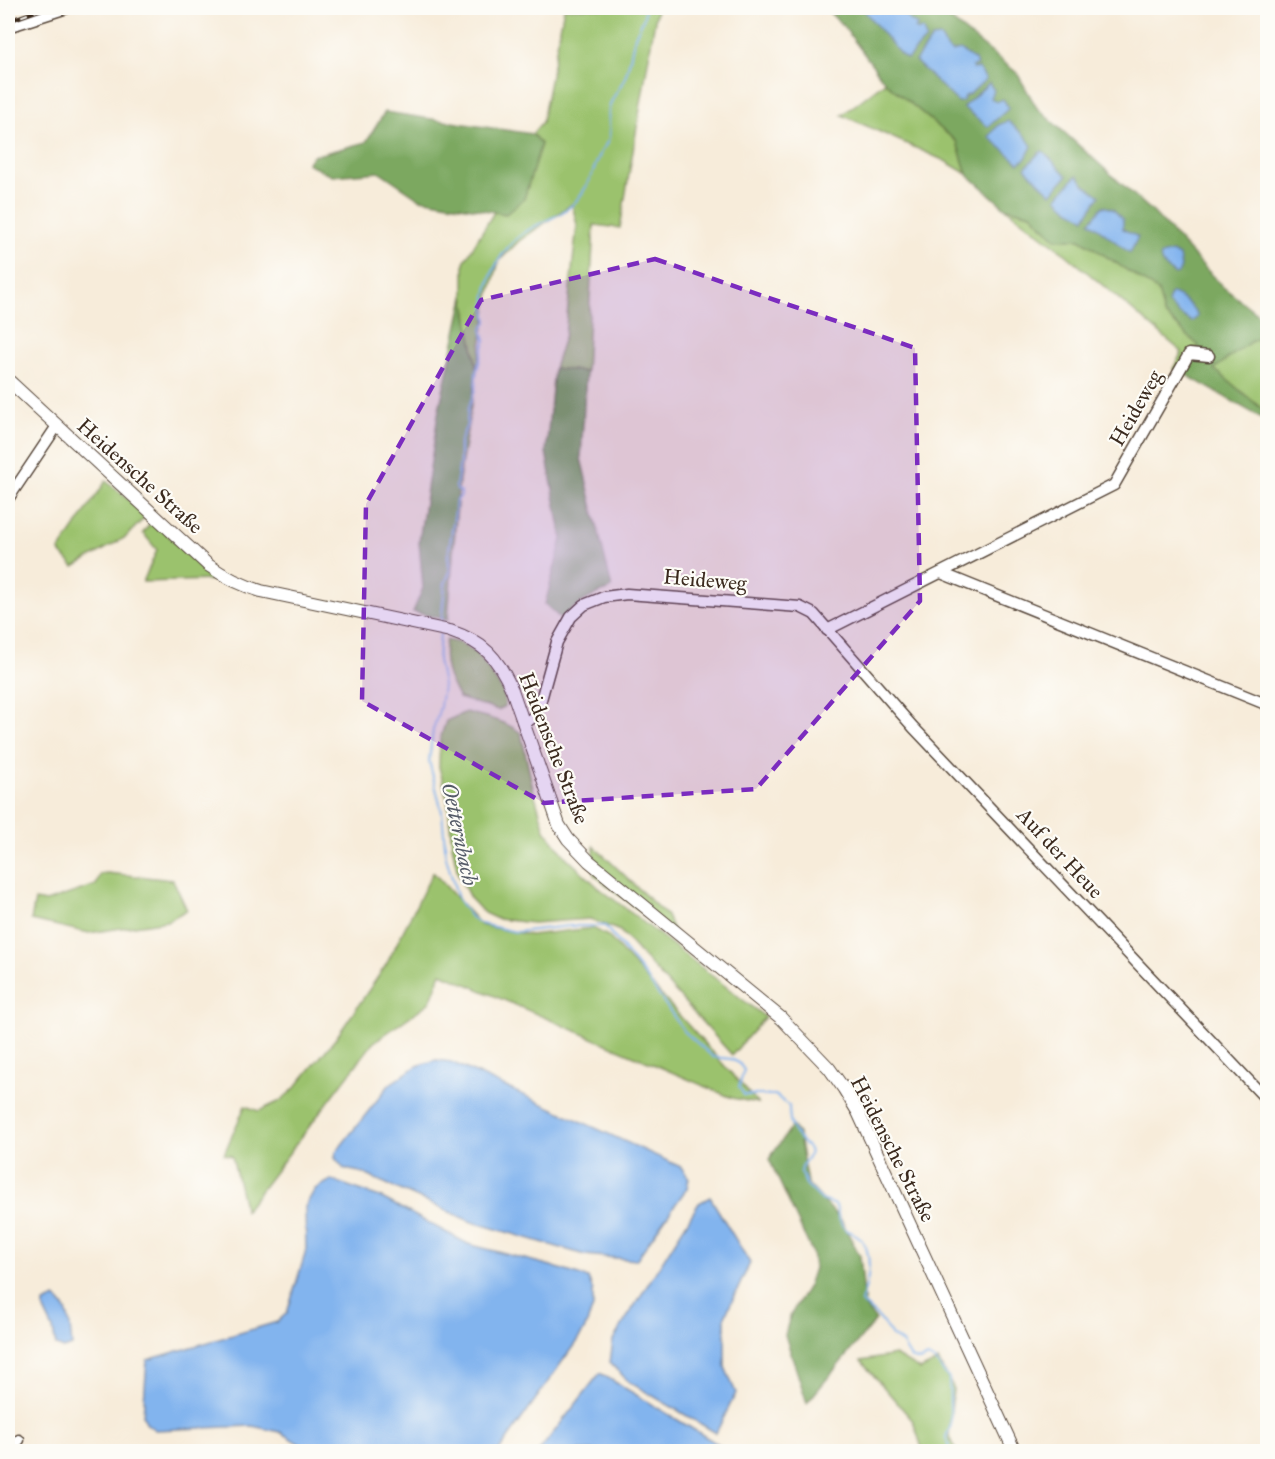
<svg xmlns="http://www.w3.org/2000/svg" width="1275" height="1459" font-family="'IM FELL Great Primer',serif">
	<rect width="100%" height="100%" fill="#fdfcf7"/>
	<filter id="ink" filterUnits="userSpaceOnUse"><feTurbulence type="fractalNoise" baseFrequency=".0167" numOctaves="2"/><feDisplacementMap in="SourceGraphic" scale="12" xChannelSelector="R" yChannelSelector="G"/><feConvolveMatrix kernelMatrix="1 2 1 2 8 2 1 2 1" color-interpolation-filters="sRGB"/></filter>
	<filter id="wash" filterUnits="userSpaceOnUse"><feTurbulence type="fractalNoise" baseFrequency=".008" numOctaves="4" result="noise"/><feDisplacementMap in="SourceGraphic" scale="24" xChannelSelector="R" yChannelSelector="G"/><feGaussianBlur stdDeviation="1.35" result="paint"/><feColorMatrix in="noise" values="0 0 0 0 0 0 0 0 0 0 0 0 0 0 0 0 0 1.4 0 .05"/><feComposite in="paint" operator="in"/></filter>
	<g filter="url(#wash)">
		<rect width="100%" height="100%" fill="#f7ecda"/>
		<!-- green -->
		<g fill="#9bc26d" stroke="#6b7646" stroke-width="1.5">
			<path d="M 564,8 L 657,8 L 620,228 L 594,225 L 586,372 L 554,368 L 565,334 L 577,225 L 572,204 L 519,241 L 499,261 L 489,296 L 477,370 L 464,297 L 464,262 L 494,212 L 506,214 L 541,144 L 532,134 L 542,122 Z"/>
			<path d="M 885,82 L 957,142 L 967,174 L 945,161 L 842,115 Z"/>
			<path d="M 1004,207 L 1031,214 L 1056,239 L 1080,239 L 1158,291 L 1164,314 L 1199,346 L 1186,375 L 1173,369 L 1182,352 L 1057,247 Z"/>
			<path d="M 1267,335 L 1267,413 L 1214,369 L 1250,342 Z"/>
			<path d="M 106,481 L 147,515 L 126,537 L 74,567 L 59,551 Z"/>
			<path d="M 153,520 L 213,580 L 143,582 L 157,550 L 143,533 Z"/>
			<path d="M 446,640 L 460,643 L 478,654 L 504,693 L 505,706 L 498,710 L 459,698 C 448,679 441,663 446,640 Z"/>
			<path d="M 466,712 C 486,717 505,721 521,733 L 533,789 L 545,830 L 566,857 L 598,887 L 765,1017 L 732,1055 L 620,931 L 590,919 L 533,923 L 497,919 L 484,913 L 470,898 L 458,874 L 452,845 L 448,802 L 439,767 L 440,739 L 446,721 Z"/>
			<path d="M 594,846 L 667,916 L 678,942 L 594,875 Z"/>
			<path d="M 433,872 L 481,925 L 530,935 L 593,928 L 608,936 L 758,1103 L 732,1098 L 441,973 L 430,1002 L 373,1043 L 245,1211 L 232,1156 L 224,1154 L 245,1106 L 259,1111 L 280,1101 L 294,1089 L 336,1038 L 386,965 Z"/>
			<path d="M 107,873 L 173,880 L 187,910 L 167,921 L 89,933 L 31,920 L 35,900 L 46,902 L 96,885 L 100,874 Z"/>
			<path d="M 895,1355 L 920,1370 L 938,1361 L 953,1387 L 949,1437 L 956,1451 L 923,1451 L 913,1421 L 861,1361 Z"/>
		</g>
		<!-- forest -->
		<g fill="#7ca860" stroke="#5c693f" stroke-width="1.5">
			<path d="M 825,8 L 936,8 L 1017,73 L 1037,108 L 1153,212 L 1223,287 L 1267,321 L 1267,335 L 1250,342 L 1214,369 L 1267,413 L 1267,421 L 1186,375 L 1199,346 L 1164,314 L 1158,291 L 1080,239 L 1056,239 L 1031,214 L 1004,207 L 967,174 L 957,142 L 885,82 L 844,27 Z"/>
			<path d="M 385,112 L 532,134 L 541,144 L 524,199 L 506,214 L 420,199 L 380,172 L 332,176 L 307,163 L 313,156 L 366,142 Z"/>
			<path d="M 464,297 L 477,370 L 459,480 L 448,620 L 413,612 L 423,588 L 419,542 L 438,414 Z"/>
			<path d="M 554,368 L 586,372 L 581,458 L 612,588 C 592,595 576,604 561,619 L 545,604 L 562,539 L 546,452 Z"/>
			<path d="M 792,1126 L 799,1135 L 807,1183 L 841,1220 L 860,1256 L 865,1307 L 876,1320 L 807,1403 L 785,1335 L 790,1316 L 808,1286 L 814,1268 L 812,1252 L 769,1159 Z"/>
		</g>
		<!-- water -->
		<g fill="#82b4ee" stroke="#5e6f86" stroke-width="1.5">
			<path d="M 862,8 L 900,8 L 910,21 L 918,25 L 915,28 L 918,31 L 920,29 L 923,30 L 926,39 L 907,59 L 900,54 Z"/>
			<path d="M 940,37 L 948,49 L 952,52 L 960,50 L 975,60 L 977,65 L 973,66 L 973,69 L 978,68 L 986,79 L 970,94 L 965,96 L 963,101 L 958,102 L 915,61 L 932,38 Z"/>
			<path d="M 989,83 L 994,90 L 991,98 L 996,102 L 1003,99 L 1009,108 L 988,127 L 963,107 Z"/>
			<path d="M 1008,121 L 1026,137 L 1032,146 L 1026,158 L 1019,163 L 989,137 L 998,125 Z"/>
			<path d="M 1043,151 L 1067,176 L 1051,194 L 1025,168 L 1039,153 Z"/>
			<path d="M 1078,176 L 1084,184 L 1100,196 L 1085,218 L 1070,210 L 1057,198 L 1075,177 Z"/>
			<path d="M 1103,206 L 1113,209 L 1123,220 L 1123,229 L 1138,237 L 1130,253 L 1090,222 Z"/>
			<path d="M 1172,252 L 1179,256 L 1181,267 L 1178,274 L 1175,275 C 1169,269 1158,264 1161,255 Z"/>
			<path d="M 1171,293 C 1182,297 1193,306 1198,316 L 1192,322 L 1177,312 L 1168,303 Z"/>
			<path d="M 436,1060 L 451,1062 L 681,1167 L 689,1178 L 687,1188 L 636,1260 L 585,1255 L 472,1222 L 360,1172 L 344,1169 L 335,1158 L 336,1152 L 390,1084 L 417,1066 Z"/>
			<path d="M 331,1180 L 380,1197 L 468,1244 L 551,1266 L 588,1278 L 593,1291 L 593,1307 L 584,1331 L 499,1451 L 311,1451 L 280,1432 L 252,1426 L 155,1430 L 147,1424 L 143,1416 L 147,1360 L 277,1322 L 287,1313 L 306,1251 L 305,1207 L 315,1189 Z"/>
			<path d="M 710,1197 L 750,1263 L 725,1316 L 725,1367 L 736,1393 L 716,1433 L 629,1382 L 610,1363 L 613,1340 L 699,1203 Z"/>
			<path d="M 55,1298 C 71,1308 70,1329 72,1346 L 64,1349 L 56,1346 L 53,1329 L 44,1310 L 44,1303 Z"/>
			<path d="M 600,1373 L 721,1446 L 718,1451 L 539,1451 Z"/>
		</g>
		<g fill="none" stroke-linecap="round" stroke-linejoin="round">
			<!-- stream -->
			<g stroke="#82b4ee" stroke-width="2">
				<path d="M 441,626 L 445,583 L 450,572 L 448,556 L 455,512 L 456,501 L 461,496 L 461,492 L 457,490 L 456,486 L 460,463 L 460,442 L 467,425 L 468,409 L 475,390 L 476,374 L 485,340 L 482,329 L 487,322 C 480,287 498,248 530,229 C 545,220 564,215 576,201 C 589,187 593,170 601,152 C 603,148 606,145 608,141 C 612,131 607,120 609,109 C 611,97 621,88 625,77 C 630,64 631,50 635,37 C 638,27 647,19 644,8"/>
				<path d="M 440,634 L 438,660 L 443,685 L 440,707 L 433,730 L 429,761 L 442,812 L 446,857 L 458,899 L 471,917 L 481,924 L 516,932 L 569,926 L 605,926 L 646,977 L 684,1031 L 713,1057 L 731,1059 L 739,1063 L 744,1070 L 739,1087 L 744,1095 L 775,1095 L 789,1106 C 789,1129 794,1134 809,1149 L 810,1155 L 803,1164 L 801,1172 L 806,1184 L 822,1200 L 836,1205 C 837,1213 840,1225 847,1230 C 852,1233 856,1234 860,1238 C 875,1254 868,1284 861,1302 L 880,1319 L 892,1336 L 902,1343 L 911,1358 L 920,1361 L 928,1357 L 935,1361 L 949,1379 L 951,1425 L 946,1437 L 950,1452"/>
			</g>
		</g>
	</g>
	<g filter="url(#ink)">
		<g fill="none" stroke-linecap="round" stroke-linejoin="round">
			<!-- minor casing -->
			<g stroke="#57473a" stroke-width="13">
				<g id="minor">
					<path d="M 8,27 L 67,8"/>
					<path d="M 8,499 L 57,426"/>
					<path d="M 941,573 L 1268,705"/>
					<path d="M 827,630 L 1114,485 L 1189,354 L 1209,356"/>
					<path d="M 523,723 C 532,720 535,716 539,707 L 557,642 L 571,617 L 584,605 L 604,597 L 627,594 L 800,607 L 814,614 L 913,727 L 1268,1101"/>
					<path d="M 8,1449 L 19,1440"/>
				</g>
			</g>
			<!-- major casing -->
			<g stroke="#57473a" stroke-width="14">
				<path id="major" d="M 8,380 L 208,565 C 225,577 241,585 261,591 L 450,631 C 483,642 498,657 512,690 L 559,825 L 568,839 L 589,861 L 781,1018 L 829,1068 L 844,1089 L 858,1112 L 881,1162 L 1015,1452"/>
			</g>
			<!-- minor -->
			<use href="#minor" stroke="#fff" stroke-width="10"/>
			<!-- major -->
			<use href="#major" stroke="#fff" stroke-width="12"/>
			<!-- rail casing -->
			<g stroke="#3b2a1e" stroke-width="4.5">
				<path id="rail" d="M 8,21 L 45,8"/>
			</g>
			<!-- rail -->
			<use href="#rail" stroke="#fdfcf7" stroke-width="2" stroke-dasharray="7" stroke-linecap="butt"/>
		</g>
	</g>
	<!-- marked area -->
	<path fill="#7b2cbf" fill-opacity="0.2" stroke="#7b2cbf" stroke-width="4.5" stroke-dasharray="12 8" stroke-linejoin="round" d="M 655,259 L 915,348 L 920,601 L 756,789 L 544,803 L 362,701 L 366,504 L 481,300 Z"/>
	<g text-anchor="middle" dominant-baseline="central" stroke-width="4.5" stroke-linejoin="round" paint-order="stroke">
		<!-- street labels -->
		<g font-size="21" fill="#3b2a1e" stroke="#fdfcf7">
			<text transform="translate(1136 408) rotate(-60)">Heideweg</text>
			<text transform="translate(140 476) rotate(42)">Heidensche Straße</text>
			<text transform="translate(705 580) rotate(5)">Heideweg</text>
			<text transform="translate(554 748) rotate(69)">Heidensche Straße</text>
			<text transform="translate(1060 853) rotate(47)">Auf der Heue</text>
			<text transform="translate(893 1149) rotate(63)">Heidensche Straße</text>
		</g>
		<!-- water labels -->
		<g font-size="22" font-style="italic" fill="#545a67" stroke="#fdfcf7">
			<text transform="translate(460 834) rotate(78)">Oetternbach</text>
		</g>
	</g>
	<!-- margin -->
	<rect width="1275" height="1459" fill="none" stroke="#fdfcf7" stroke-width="30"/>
</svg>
